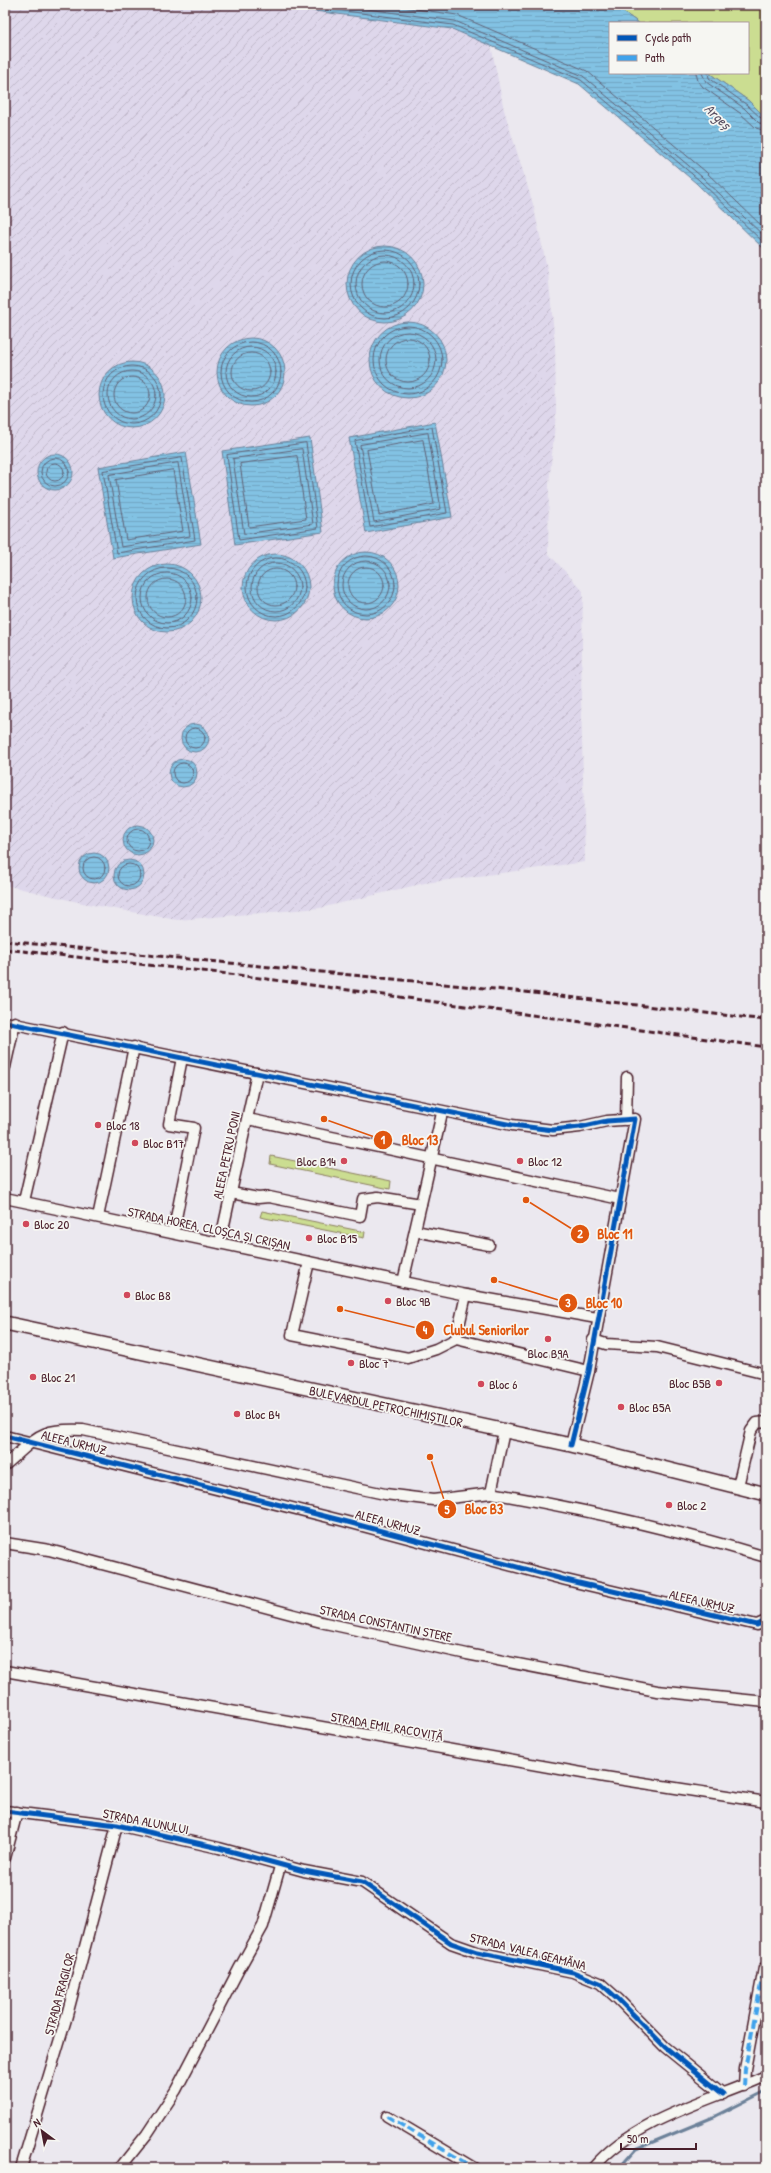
<svg xmlns="http://www.w3.org/2000/svg" width="771" height="2173" font-family="'Patrick Hand',sans-serif">
	<defs>
		<pattern id="industrial-furrows" width="10" height="10" patternUnits="userSpaceOnUse"><rect width="10" height="10" fill="#ded7eb"/><path d="M-1 1l2-2M0 10L10 0M9 11l2-2" fill="none" stroke="#c0b8ca"/></pattern>
		<pattern id="water-rules" width="6" height="5" patternUnits="userSpaceOnUse"><rect width="6" height="5" fill="#82c2e3"/><path d="M0 2.5h6" fill="none" stroke="#72a6c3"/></pattern>
	</defs>
	<rect width="100%" height="100%" fill="#ebe8ef"/>
	<filter id="ink" filterUnits="userSpaceOnUse"><feTurbulence type="fractalNoise" baseFrequency=".025" numOctaves="2"/><feDisplacementMap in="SourceGraphic" scale="8" xChannelSelector="R" yChannelSelector="G"/><feConvolveMatrix kernelMatrix="1 2 1 2 8 2 1 2 1" color-interpolation-filters="sRGB"/></filter>
	<g filter="url(#ink)">
		<!-- industrial -->
		<path fill="url(#industrial-furrows)" d="M 5,5 L 268,5 L 452,29 L 491,45 L 504,110 L 533,204 L 548,273 L 555,344 L 556,414 L 549,484 L 548,553 L 583,591 L 581,698 L 585,862 L 425,883 L 320,908 L 177,920 L 82,903 L 5,885 Z"/>
		<!-- green -->
		<g fill="#cbdd91" stroke="#8a7e5e">
			<path d="M 613,5 L 766,5 L 766,118 L 749,101 L 709,73 L 748,73 L 748,23 L 639,23 Z"/>
			<path d="M 271,1156 L 391,1181 L 390,1189 L 270,1164 Z"/>
			<path d="M 262,1211 L 365,1232 L 364,1238 L 260,1217 Z"/>
		</g>
		<!-- water -->
		<g fill="url(#water-rules)" stroke="#6c8199">
			<path d="M 268,5 L 613,5 L 639,23 L 610,23 L 610,73 L 709,73 L 749,101 L 766,118 L 766,251 L 696,183 L 579,84 L 452,29 Z"/>
			<circle cx="385" cy="284" r="38"/>
			<circle cx="408" cy="360" r="38"/>
			<circle cx="251" cy="372" r="34"/>
			<circle cx="132" cy="395" r="33"/>
			<path d="M 435,422 L 452,517 L 366,533 L 349,438 Z"/>
			<path d="M 310,438 L 323,532 L 235,545 L 222,451 Z"/>
			<path d="M 186,452 L 201,544 L 113,558 L 98,467 Z"/>
			<circle cx="55" cy="472" r="18"/>
			<circle cx="366" cy="585" r="33"/>
			<circle cx="276" cy="587" r="33"/>
			<circle cx="167" cy="598" r="34"/>
			<circle cx="195" cy="738" r="14"/>
			<circle cx="183" cy="773" r="14"/>
			<circle cx="138" cy="840" r="15"/>
			<circle cx="94" cy="868" r="15"/>
			<circle cx="129" cy="875" r="15"/>
		</g>
		<g fill="none" stroke-linecap="round" stroke-linejoin="round">
			<!-- shore -->
			<g stroke="#606075" stroke-width="1">
				<path d="M 299,5 L 453,25 L 581,80 L 699,180 L 766,245"/>
				<path d="M 338,5 L 455,21 L 583,76 L 702,177 L 766,238"/>
				<path d="M 389,5 L 457,15 L 587,71 L 706,172 L 766,230"/>
				<path d="M 696,73 L 698,81 L 703,87 L 740,113 L 756,128 L 766,131"/>
				<path d="M 702,73 L 706,82 L 744,108 L 759,123 L 766,125"/>
				<path d="M 708,73 L 709,78 L 747,105 L 762,119 L 766,120"/>
				<circle cx="385" cy="284" r="34"/>
				<circle cx="385" cy="284" r="29"/>
				<circle cx="385" cy="284" r="23"/>
				<circle cx="408" cy="360" r="34"/>
				<circle cx="408" cy="360" r="28"/>
				<circle cx="408" cy="360" r="22"/>
				<circle cx="251" cy="372" r="30"/>
				<circle cx="251" cy="372" r="25"/>
				<circle cx="251" cy="372" r="19"/>
				<circle cx="132" cy="395" r="29"/>
				<circle cx="132" cy="395" r="24"/>
				<circle cx="132" cy="395" r="18"/>
				<path d="M 432,427 L 447,513 L 370,527 L 355,441 Z"/>
				<path d="M 428,433 L 441,509 L 374,522 L 360,445 Z"/>
				<path d="M 423,440 L 434,504 L 379,515 L 367,450 Z"/>
				<path d="M 306,443 L 318,528 L 239,540 L 227,455 Z"/>
				<path d="M 302,449 L 313,524 L 244,534 L 233,459 Z"/>
				<path d="M 297,456 L 306,519 L 249,527 L 240,464 Z"/>
				<circle cx="55" cy="472" r="14"/>
				<path d="M 182,458 L 195,540 L 117,553 L 103,471 Z"/>
				<circle cx="55" cy="472" r="9"/>
				<path d="M 178,463 L 190,536 L 121,547 L 109,475 Z"/>
				<path d="M 173,470 L 183,531 L 126,540 L 116,480 Z"/>
				<circle cx="366" cy="585" r="29"/>
				<circle cx="276" cy="587" r="29"/>
				<circle cx="366" cy="585" r="24"/>
				<circle cx="276" cy="587" r="24"/>
				<circle cx="366" cy="585" r="18"/>
				<circle cx="167" cy="598" r="30"/>
				<circle cx="276" cy="587" r="18"/>
				<circle cx="167" cy="598" r="25"/>
				<circle cx="167" cy="598" r="19"/>
				<circle cx="195" cy="738" r="10"/>
				<circle cx="183" cy="773" r="10"/>
				<circle cx="138" cy="840" r="11"/>
				<circle cx="94" cy="868" r="11"/>
				<circle cx="129" cy="875" r="11"/>
			</g>
			<!-- stream -->
			<path stroke="#6c8199" stroke-width="3" d="M 619,2168 L 636,2149 L 716,2116 L 766,2091"/>
			<!-- minor casing -->
			<g stroke="#4a1f2b" stroke-width="13">
				<g id="minor">
					<path d="M 5,1022 L 512,1125 L 553,1130 L 580,1127 L 607,1121 L 635,1119 L 589,1371 L 571,1445"/>
					<path d="M 5,1067 L 15,1022"/>
					<path d="M 248,1119 L 620,1199"/>
					<path d="M 626,1120 L 627,1077"/>
					<path d="M 231,1193 L 258,1198 L 269,1197 L 360,1216 L 363,1199 L 378,1197 L 421,1204"/>
					<path d="M 5,1198 L 466,1295 L 597,1318"/>
					<path d="M 24,1201 L 63,1032"/>
					<path d="M 98,1217 L 134,1047"/>
					<path d="M 415,1231 L 489,1245"/>
					<path d="M 173,1233 L 194,1128 L 169,1124 L 182,1058"/>
					<path d="M 220,1243 L 257,1073"/>
					<path d="M 309,1262 L 292,1335 L 408,1358 L 436,1349 L 456,1339 L 589,1371"/>
					<path d="M 403,1282 L 442,1113"/>
					<path d="M 456,1339 L 466,1295"/>
					<path d="M 593,1340 L 606,1344 L 657,1347 L 766,1374"/>
					<path d="M 5,1436 L 340,1520 L 566,1580 L 757,1625 L 766,1621"/>
					<path d="M 5,1465 C 38,1438 36,1428 83,1430 L 385,1494 L 433,1500 L 491,1493 L 504,1431"/>
					<path d="M 738,1486 L 751,1431 L 757,1423 L 766,1422"/>
					<path d="M 491,1493 C 582,1509 677,1530 766,1557"/>
					<path d="M 5,1543 L 49,1550 L 325,1623 L 467,1654 L 657,1691 L 766,1702"/>
					<path d="M 5,1671 L 605,1777 L 766,1802"/>
					<path d="M 5,1811 L 117,1825 L 219,1848 L 304,1871 L 362,1882 L 451,1943 L 477,1952 L 573,1972 L 600,1983 L 618,1999 L 665,2047 L 723,2094"/>
					<path d="M 5,1858 L 17,1812"/>
					<path d="M 744,2086 L 745,2069 L 764,1968"/>
					<path d="M 387,2116 L 474,2168"/>
					<path d="M 21,2168 L 66,2019 L 117,1825"/>
					<path d="M 120,2168 L 147,2134 L 176,2090 L 239,1969 L 263,1926 L 281,1863"/>
					<path d="M 593,2168 C 634,2119 709,2101 766,2076"/>
				</g>
			</g>
			<!-- major casing -->
			<g stroke="#4a1f2b" stroke-width="16">
				<path id="major" d="M 5,1323 L 571,1445 L 766,1494"/>
			</g>
			<!-- minor -->
			<use href="#minor" stroke="#f6f6f2" stroke-width="10"/>
			<!-- major -->
			<use href="#major" stroke="#f6f6f2" stroke-width="13"/>
			<!-- rail -->
			<g stroke="#4a1f2b" stroke-width="3" stroke-dasharray="6 3" stroke-linecap="butt">
				<path d="M 5,941 L 525,992 L 766,1020"/>
				<path d="M 5,949 L 238,975 L 766,1047"/>
			</g>
			<!-- quiet -->
			<g stroke="#40a2eb" stroke-width="4" stroke-dasharray="8 4" stroke-linecap="butt">
				<path d="M 744,2086 L 745,2069 L 764,1968"/>
				<path d="M 387,2116 L 474,2168"/>
			</g>
			<!-- cycleway casing -->
			<g stroke="#f6f6f2" stroke-width="8">
				<g id="cycleway">
					<path d="M 5,1022 L 512,1125 L 553,1130 L 580,1127 L 607,1121 L 635,1119 L 589,1371 L 571,1445"/>
					<path d="M 5,1436 L 340,1520 L 566,1580 L 757,1625 L 766,1621"/>
					<path d="M 5,1811 L 117,1825 L 219,1848 L 304,1871 L 362,1882 L 451,1943 L 477,1952 L 573,1972 L 600,1983 L 618,1999 L 665,2047 L 723,2094"/>
				</g>
			</g>
			<!-- cycleway -->
			<use href="#cycleway" stroke="#0057b8" stroke-width="5"/>
		</g>
	</g>
	<!-- markers -->
	<g fill="#d1495b" stroke="#f6f6f2" stroke-width="1.5">
		<circle cx="98" cy="1125" r="4"/>
		<circle cx="135" cy="1143" r="4"/>
		<circle cx="344" cy="1161" r="4"/>
		<circle cx="520" cy="1161" r="4"/>
		<circle cx="26" cy="1224" r="4"/>
		<circle cx="309" cy="1238" r="4"/>
		<circle cx="127" cy="1295" r="4"/>
		<circle cx="388" cy="1301" r="4"/>
		<circle cx="548" cy="1339" r="4"/>
		<circle cx="351" cy="1363" r="4"/>
		<circle cx="33" cy="1377" r="4"/>
		<circle cx="719" cy="1383" r="4"/>
		<circle cx="481" cy="1384" r="4"/>
		<circle cx="621" cy="1407" r="4"/>
		<circle cx="237" cy="1414" r="4"/>
		<circle cx="669" cy="1505" r="4"/>
	</g>
	<g text-anchor="middle" dominant-baseline="central" stroke-width="3.5" stroke-linejoin="round" paint-order="stroke">
		<!-- poi labels -->
		<g font-size="13" fill="#4a1f2b" stroke="#f6f6f2" text-anchor="start">
			<text x="106" y="1125">Bloc 18</text>
			<text x="143" y="1143">Bloc B17</text>
			<text x="336" y="1161" text-anchor="end">Bloc B14</text>
			<text x="528" y="1161">Bloc 12</text>
			<text x="34" y="1224">Bloc 20</text>
			<text x="317" y="1238">Bloc B15</text>
			<text x="135" y="1295">Bloc B8</text>
			<text x="396" y="1301">Bloc 9B</text>
			<text x="548" y="1353" text-anchor="middle">Bloc B9A</text>
			<text x="359" y="1363">Bloc 7</text>
			<text x="41" y="1377">Bloc 21</text>
			<text x="711" y="1383" text-anchor="end">Bloc B5B</text>
			<text x="489" y="1384">Bloc 6</text>
			<text x="629" y="1407">Bloc B5A</text>
			<text x="245" y="1414">Bloc B4</text>
			<text x="677" y="1505">Bloc 2</text>
		</g>
		<!-- street labels -->
		<g font-size="13" fill="#4a1f2b" stroke="#f6f6f2">
			<text transform="translate(226 1155) rotate(-78)">ALEEA PETRU PONI</text>
			<text transform="translate(209 1228) rotate(12)">STRADA HOREA, CLOȘCA ȘI CRIȘAN</text>
			<text transform="translate(386 1406) rotate(12)">BULEVARDUL PETROCHIMIȘTILOR</text>
			<text transform="translate(74 1442) rotate(14)">ALEEA URMUZ</text>
			<text transform="translate(388 1522) rotate(15)">ALEEA URMUZ</text>
			<text transform="translate(702 1601) rotate(13)">ALEEA URMUZ</text>
			<text transform="translate(386 1623) rotate(12)">STRADA CONSTANTIN STERE</text>
			<text transform="translate(387 1726) rotate(10)">STRADA EMIL RACOVIȚĂ</text>
			<text transform="translate(146 1821) rotate(11)">STRADA ALUNULUI</text>
			<text transform="translate(528 1951) rotate(14)">STRADA VALEA GEAMĂNA</text>
			<text transform="translate(59 1994) rotate(-75)">STRADA FRAGILOR</text>
		</g>
		<!-- water labels -->
		<g font-size="14" font-style="italic" fill="#5b5062" stroke="#f6f6f2">
			<text transform="translate(718 116) rotate(44)">Argeș</text>
		</g>
	</g>
	<!-- callouts -->
	<path fill="none" stroke="#e0560e" stroke-width="1.5" d="M324 1119L383 1140M526 1200L580 1234M494 1280L568 1303M340 1309L425 1330M430 1457L447 1509"/>
	<g fill="#e0560e" stroke="#f6f6f2" stroke-width="1.5">
		<circle cx="324" cy="1119" r="4"/>
		<circle cx="526" cy="1200" r="4"/>
		<circle cx="494" cy="1280" r="4"/>
		<circle cx="340" cy="1309" r="4"/>
		<circle cx="430" cy="1457" r="4"/>
		<circle cx="383" cy="1140" r="10"/>
		<circle cx="580" cy="1234" r="10"/>
		<circle cx="568" cy="1303" r="10"/>
		<circle cx="425" cy="1330" r="10"/>
		<circle cx="447" cy="1509" r="10"/>
	</g>
	<g font-size="12" text-anchor="middle" font-weight="bold" fill="#fff">
		<text x="383" y="1144">1</text>
		<text x="580" y="1238">2</text>
		<text x="568" y="1307">3</text>
		<text x="425" y="1334">4</text>
		<text x="447" y="1514">5</text>
	</g>
	<g font-size="14" text-anchor="middle" font-weight="bold" fill="#e0560e" stroke="#f6f6f2" stroke-width="3.5" stroke-linejoin="round" paint-order="stroke">
		<text x="420" y="1145">Bloc 13</text>
		<text x="615" y="1239">Bloc 11</text>
		<text x="604" y="1308">Bloc 10</text>
		<text x="486" y="1335">Clubul Seniorilor</text>
		<text x="484" y="1514">Bloc B3</text>
	</g>
	<!-- margin -->
	<rect width="771" height="2173" fill="none" stroke="#f6f6f2" stroke-width="20"/>
	<rect x="10" y="10" width="751" height="2153" fill="none" stroke="#4a1f2b" stroke-width="1.5" filter="url(#ink)"/>
	<!-- legend -->
	<rect x="609" y="22" width="140" height="52" fill="#f6f6f2" stroke="#b1a0a2"/>
	<rect x="617" y="35" width="20" height="6" fill="#0057b8" stroke="#b1a0a2"/>
	<text x="645" y="42" font-size="12" fill="#4a1f2b">Cycle path</text>
	<rect x="617" y="55" width="20" height="6" fill="#40a2eb" stroke="#b1a0a2"/>
	<text x="645" y="62" font-size="12" fill="#4a1f2b">Path</text>
	<!-- north arrow -->
	<g transform="translate(42 2131) rotate(328)" stroke="#f6f6f2" stroke-width="3" paint-order="stroke">
	<path d="M0-3L7 15L0 10L-7 15Z" fill="#4a1f2b"/>
	<text y="-6" font-size="11" font-weight="bold" text-anchor="middle" fill="#4a1f2b">N</text>
	</g>
	<!-- scale -->
	<path d="M621 2143v6h75v-6" fill="none" stroke="#4a1f2b" stroke-width="2"/>
	<text x="627" y="2143" font-size="12" fill="#4a1f2b" stroke="#f6f6f2" stroke-width="3" paint-order="stroke">50 m</text>
</svg>
